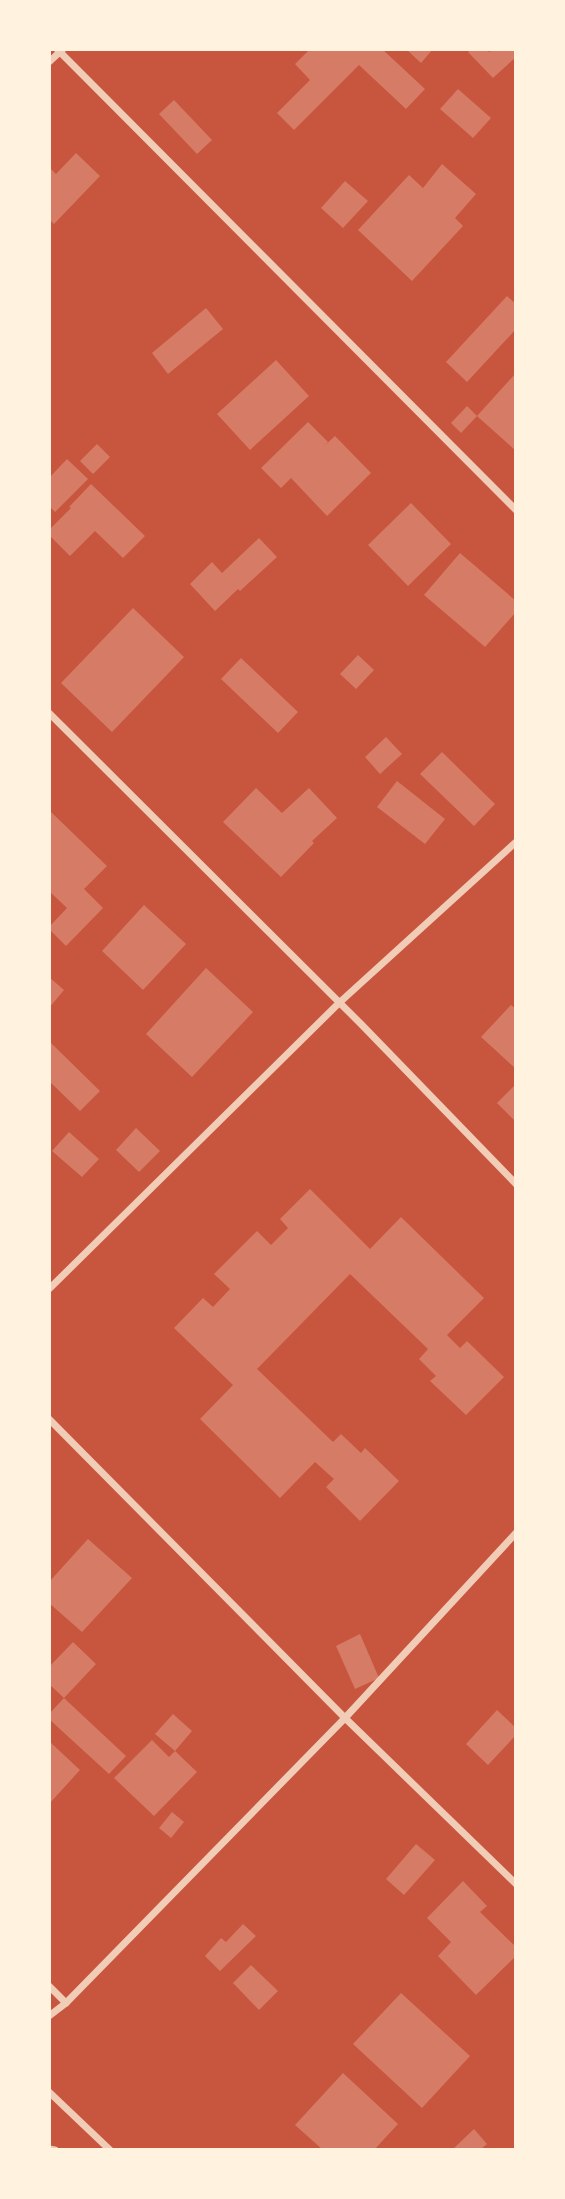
<svg xmlns="http://www.w3.org/2000/svg" width="565" height="2199" font-family="Overpass,sans-serif">
	<rect width="100%" height="100%" fill="#c8553d"/>
	<!-- building -->
	<g fill="#d67c66">
		<path d="M 306,49 L 382,49 L 425,89 L 406,109 L 359,65 L 294,130 L 277,113 L 310,80 L 295,64 L 308,51 Z"/>
		<path d="M 406,49 L 433,49 L 421,63 Z"/>
		<path d="M 472,49 L 486,49 L 489,52 L 493,49 L 516,49 L 516,57 L 493,78 L 468,52 Z"/>
		<path d="M 458,89 L 491,118 L 473,138 L 440,109 Z"/>
		<path d="M 174,100 L 212,140 L 197,154 L 159,114 Z"/>
		<path d="M 76,153 L 100,176 L 54,224 L 49,219 L 49,167 L 56,174 Z"/>
		<path d="M 442,164 L 476,194 L 455,218 L 463,226 L 412,281 L 358,230 L 409,175 L 423,188 Z"/>
		<path d="M 345,181 L 368,201 L 343,228 L 321,208 Z"/>
		<path d="M 507,296 L 516,304 L 516,329 L 467,382 L 446,362 Z"/>
		<path d="M 206,308 L 223,329 L 168,374 L 152,353 Z"/>
		<path d="M 276,360 L 309,396 L 250,450 L 217,414 Z"/>
		<path d="M 516,373 L 516,451 L 477,416 Z"/>
		<path d="M 467,406 L 477,416 L 461,433 L 451,423 Z"/>
		<path d="M 308,422 L 328,442 L 322,448 L 335,436 L 371,473 L 327,516 L 291,478 L 281,488 L 261,468 Z"/>
		<path d="M 97,444 L 110,457 L 93,474 L 80,461 Z"/>
		<path d="M 67,459 L 88,479 L 55,512 L 49,506 L 49,478 Z"/>
		<path d="M 91,484 L 145,536 L 123,558 L 95,531 L 70,556 L 49,535 L 49,530 L 71,508 L 69,507 Z"/>
		<path d="M 411,503 L 451,544 L 408,586 L 368,545 Z"/>
		<path d="M 259,538 L 277,557 L 240,591 L 238,589 L 215,611 L 190,584 L 212,562 L 222,573 Z"/>
		<path d="M 460,553 L 516,601 L 516,612 L 485,647 L 424,595 Z"/>
		<path d="M 133,608 L 184,657 L 112,732 L 61,683 Z"/>
		<path d="M 358,655 L 374,670 L 356,689 L 340,674 Z"/>
		<path d="M 241,658 L 298,712 L 278,733 L 221,679 Z"/>
		<path d="M 386,737 L 402,754 L 380,774 L 365,757 Z"/>
		<path d="M 442,752 L 495,804 L 474,826 L 420,774 Z"/>
		<path d="M 397,781 L 445,819 L 425,844 L 377,807 Z"/>
		<path d="M 256,788 L 282,813 L 309,788 L 337,818 L 312,841 L 314,843 L 281,877 L 223,822 Z"/>
		<path d="M 51,812 L 107,866 L 84,889 L 103,908 L 66,946 L 49,929 L 49,927 L 67,908 L 49,891 L 49,813 Z"/>
		<path d="M 144,905 L 186,944 L 143,990 L 102,951 Z"/>
		<path d="M 206,968 L 253,1012 L 192,1077 L 146,1034 Z"/>
		<path d="M 49,977 L 64,990 L 49,1008 Z"/>
		<path d="M 511,1005 L 516,1009 L 516,1069 L 481,1037 Z"/>
		<path d="M 49,1041 L 100,1091 L 80,1111 L 49,1081 Z"/>
		<path d="M 516,1084 L 516,1122 L 497,1103 Z"/>
		<path d="M 136,1128 L 160,1151 L 139,1172 L 116,1150 Z"/>
		<path d="M 69,1132 L 99,1159 L 82,1177 L 52,1151 Z"/>
		<path d="M 310,1189 L 370,1249 L 401,1217 L 484,1298 L 447,1335 L 460,1348 L 467,1341 L 504,1377 L 466,1415 L 430,1381 L 436,1376 L 419,1359 L 428,1349 L 350,1274 L 257,1369 L 333,1442 L 341,1434 L 361,1453 L 365,1448 L 399,1481 L 360,1521 L 326,1487 L 334,1479 L 315,1462 L 280,1498 L 200,1419 L 233,1385 L 174,1328 L 203,1298 L 213,1307 L 230,1289 L 214,1274 L 257,1231 L 271,1245 L 288,1228 L 280,1219 Z"/>
		<path d="M 88,1539 L 132,1578 L 82,1632 L 49,1603 L 49,1582 Z"/>
		<path d="M 360,1634 L 379,1678 L 355,1689 L 336,1646 Z"/>
		<path d="M 73,1642 L 96,1664 L 64,1698 L 126,1756 L 109,1774 L 49,1719 L 49,1714 L 64,1698 L 49,1684 L 49,1667 Z"/>
		<path d="M 497,1710 L 516,1728 L 516,1735 L 488,1765 L 466,1744 Z"/>
		<path d="M 173,1714 L 192,1731 L 175,1751 L 155,1734 Z"/>
		<path d="M 152,1740 L 169,1757 L 175,1751 L 197,1772 L 154,1816 L 114,1778 Z"/>
		<path d="M 49,1741 L 80,1770 L 49,1804 Z"/>
		<path d="M 172,1812 L 184,1822 L 171,1838 L 159,1828 Z"/>
		<path d="M 416,1844 L 435,1860 L 404,1895 L 386,1879 Z"/>
		<path d="M 463,1881 L 487,1906 L 480,1912 L 516,1947 L 516,1956 L 476,1995 L 438,1956 L 451,1942 L 427,1918 Z"/>
		<path d="M 243,1924 L 256,1936 L 220,1971 L 205,1956 L 221,1938 L 226,1942 Z"/>
		<path d="M 251,1965 L 278,1991 L 259,2010 L 233,1983 Z"/>
		<path d="M 401,1993 L 470,2056 L 422,2108 L 353,2044 Z"/>
		<path d="M 343,2073 L 398,2124 L 374,2150 L 323,2150 L 295,2125 Z"/>
		<path d="M 474,2129 L 487,2144 L 480,2150 L 452,2150 Z"/>
	</g>
	<g fill="none" stroke-linecap="round" stroke-linejoin="round">
		<!-- minor -->
		<g stroke="#f1ccb7" stroke-width="7">
			<path d="M 57,49 L 516,510"/>
			<path d="M 49,62 L 63,49"/>
			<path d="M 49,713 L 361,1024 L 516,1184"/>
			<path d="M 49,1289 L 339,1003 L 516,842"/>
			<path d="M 49,1419 L 345,1718 L 516,1884"/>
			<path d="M 49,1986 L 66,2003"/>
			<path d="M 49,2016 L 66,2003 L 345,1718 L 516,1533"/>
			<path d="M 49,2092 L 110,2150"/>
			<path d="M 49,2149 L 55,2150"/>
		</g>
	</g>
	<!-- border -->
	<rect width="565" height="2199" fill="none" stroke="#fff3e0" stroke-width="102"/>
</svg>
